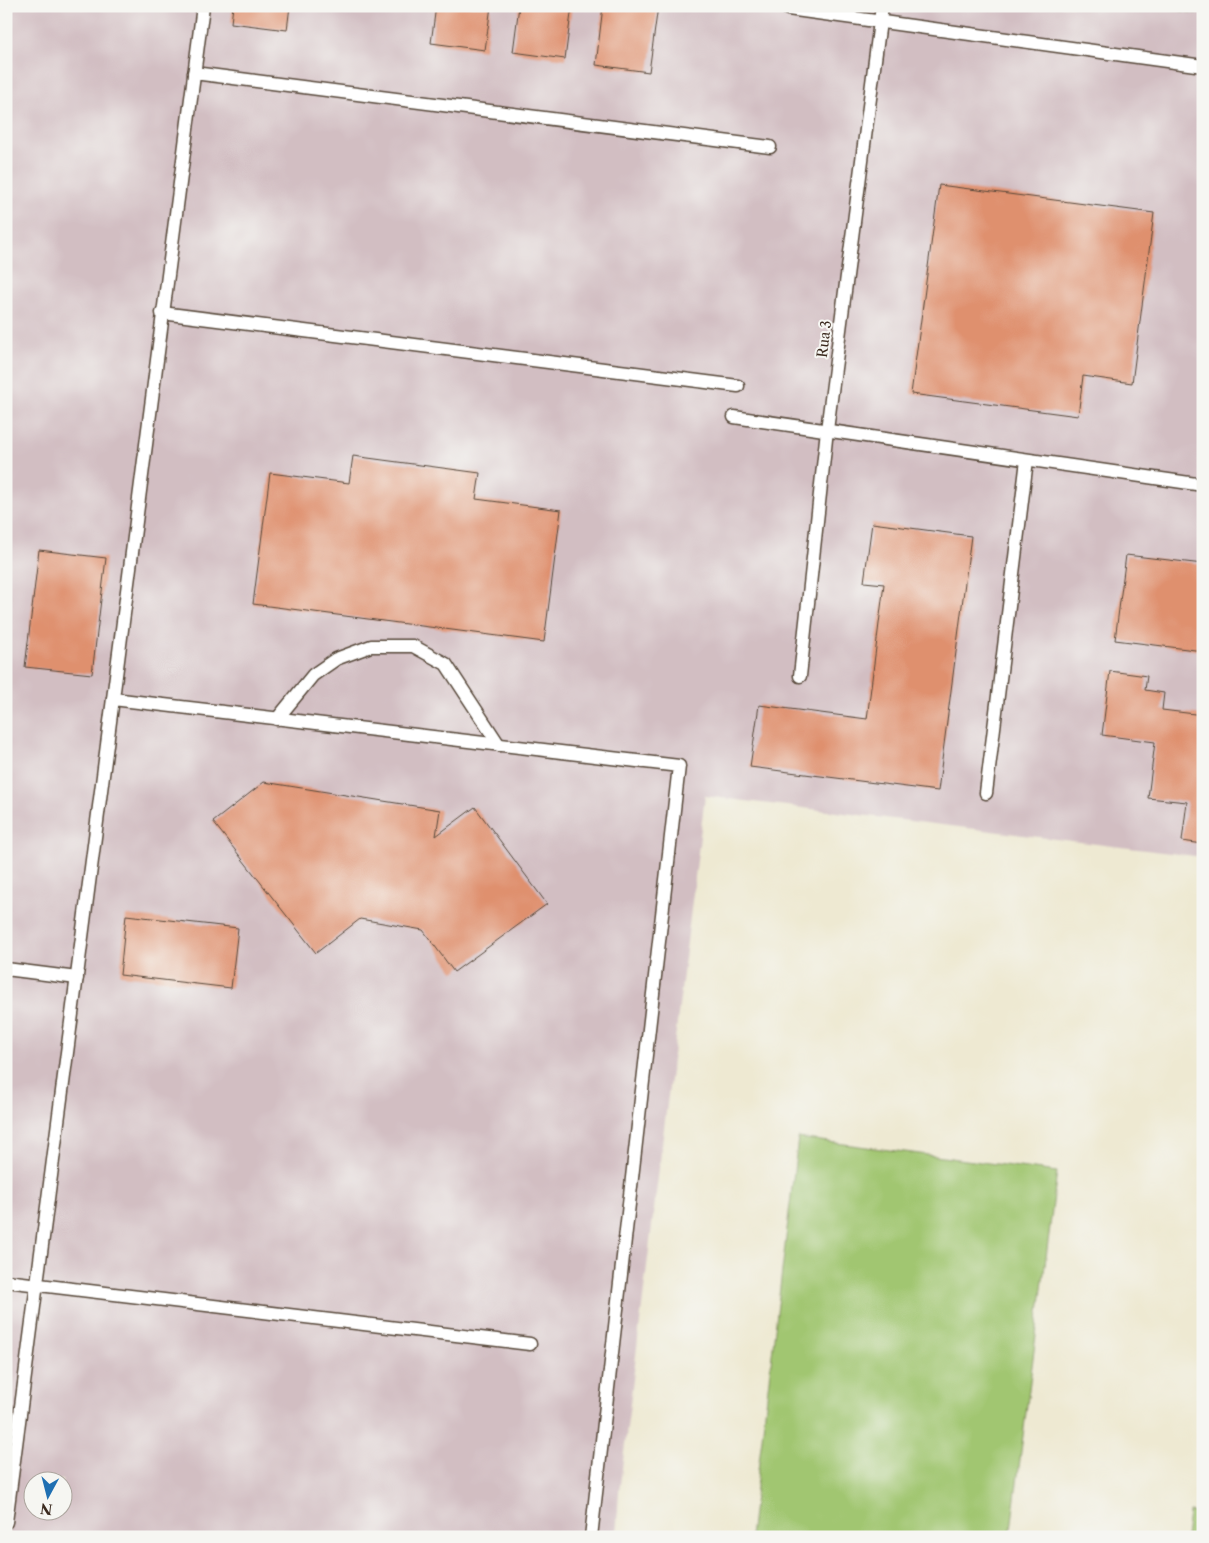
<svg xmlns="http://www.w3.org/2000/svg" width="1209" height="1543" font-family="'Libre Caslon Text',serif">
	<rect width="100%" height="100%" fill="#f6f6f2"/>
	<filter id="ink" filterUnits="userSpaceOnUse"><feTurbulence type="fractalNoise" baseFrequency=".02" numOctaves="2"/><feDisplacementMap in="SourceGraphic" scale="10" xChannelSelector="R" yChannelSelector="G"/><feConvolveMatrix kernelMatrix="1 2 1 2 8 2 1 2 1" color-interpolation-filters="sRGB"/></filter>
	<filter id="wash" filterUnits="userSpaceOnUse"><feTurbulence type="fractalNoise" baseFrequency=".0096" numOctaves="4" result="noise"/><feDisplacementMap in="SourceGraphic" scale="20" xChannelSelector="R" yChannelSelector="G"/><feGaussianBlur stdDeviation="1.12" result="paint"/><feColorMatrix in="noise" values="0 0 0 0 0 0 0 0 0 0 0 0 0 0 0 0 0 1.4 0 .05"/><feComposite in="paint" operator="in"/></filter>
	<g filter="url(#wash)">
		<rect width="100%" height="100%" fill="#eee9d2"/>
		<!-- industrial -->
		<path fill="#d2bec2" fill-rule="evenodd" d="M 6,6 L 1203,6 L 1203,857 L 705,796 L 619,1493 L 616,1537 L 6,1537 ZM 32,1480 L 62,1480 L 62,1510 L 32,1510 Z"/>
		<!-- green -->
		<g fill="#a1c671" stroke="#6e7848">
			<path d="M 1149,6 L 1203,6 L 1203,14 Z"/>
			<path d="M 798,1138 L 1057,1172 L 1010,1537 L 750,1537 Z"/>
			<path d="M 1189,1512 L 1203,1513 L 1203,1537 L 1186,1537 Z"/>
		</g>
		<g id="blocks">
			<!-- building -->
			<g fill="#df906e">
				<path d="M 233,6 L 290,6 L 287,30 L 231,23 Z"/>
				<path d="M 436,6 L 491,6 L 485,50 L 431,43 Z"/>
				<path d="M 519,6 L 572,6 L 565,59 L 513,52 Z"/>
				<path d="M 603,6 L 658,6 L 649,72 L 596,65 Z"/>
				<path d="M 939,185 L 1154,213 L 1132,383 L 1083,376 L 1078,416 L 911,394 Z"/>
				<path d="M 353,456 L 480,473 L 476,499 L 561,510 L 544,642 L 253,604 L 270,473 L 349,483 Z"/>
				<path d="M 872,523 L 971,536 L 938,791 L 750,767 L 759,705 L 867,719 L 884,584 L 864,582 Z"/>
				<path d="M 39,550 L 106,558 L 92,674 L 25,667 Z"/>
				<path d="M 1126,555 L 1203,564 L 1203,651 L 1115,640 Z"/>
				<path d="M 1110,671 L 1147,676 L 1145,690 L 1164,693 L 1162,710 L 1203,715 L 1203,844 L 1182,841 L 1187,802 L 1148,798 L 1155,742 L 1102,735 Z"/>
				<path d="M 264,782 L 440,810 L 436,836 L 475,807 L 547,904 L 454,972 L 423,930 L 360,919 L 316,953 L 213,822 Z"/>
				<path d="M 126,915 L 238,928 L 231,988 L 120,975 Z"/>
			</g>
		</g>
	</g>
	<g filter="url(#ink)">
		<use href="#blocks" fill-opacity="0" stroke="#564739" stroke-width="1"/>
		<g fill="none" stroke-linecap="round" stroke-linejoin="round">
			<!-- lane casing -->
			<g stroke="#564739" stroke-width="15">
				<g id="lane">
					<path d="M 788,9 L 1203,66"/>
					<path d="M 194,73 L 770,147"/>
					<path d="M 162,313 L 738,386"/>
					<path d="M 734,417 L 1203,485"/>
					<path d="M 800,676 L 827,430 L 882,6"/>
					<path d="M 113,699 L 679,766 L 591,1537"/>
					<path d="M 277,719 L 313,675 L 336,659 L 371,646 L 413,646 L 446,664 L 499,745"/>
					<path d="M 986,793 L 1027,460"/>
					<path d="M 6,969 L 77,978"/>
					<path d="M 6,1281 L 530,1344"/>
					<path d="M 6,1522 L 203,6"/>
				</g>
			</g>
			<!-- lane -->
			<use href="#lane" stroke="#fff" stroke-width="12"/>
		</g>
	</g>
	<g text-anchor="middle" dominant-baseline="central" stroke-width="4" stroke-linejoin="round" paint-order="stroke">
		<!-- street labels -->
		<g font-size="14" fill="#3b2a1e" stroke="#f6f6f2">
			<text transform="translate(824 339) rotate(-83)">Rua 3</text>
		</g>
	</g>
	<!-- margin -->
	<rect width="1209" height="1543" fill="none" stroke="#f6f6f2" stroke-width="25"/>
	<!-- north arrow -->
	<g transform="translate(48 1496) rotate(187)"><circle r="24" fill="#f6f6f2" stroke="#aba49d"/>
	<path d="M0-4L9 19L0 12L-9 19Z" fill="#1f6fb2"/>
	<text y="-8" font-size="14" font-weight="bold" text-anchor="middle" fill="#3b2a1e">N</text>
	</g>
</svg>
